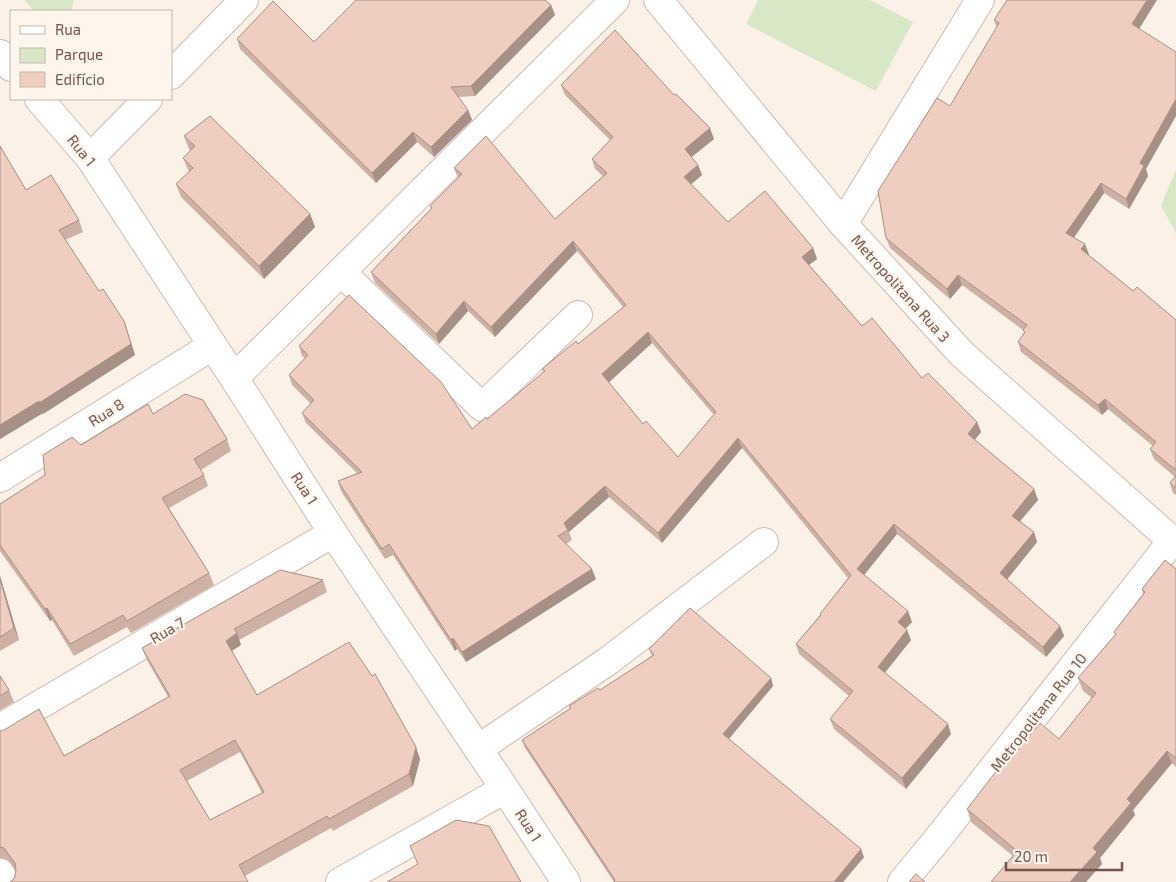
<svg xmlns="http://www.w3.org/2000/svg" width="1176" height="882" font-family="'Exo 2',sans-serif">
	<rect width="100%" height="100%" fill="#fbf1e7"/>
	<!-- green -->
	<g fill="#d8e8c6">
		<path d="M 24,0 L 74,0 L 71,11 L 34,11 Z"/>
		<path d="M 758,0 L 870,0 L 913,22 L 876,91 L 746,24 Z"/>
		<path d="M 1176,170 L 1176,234 L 1161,205 Z"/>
	</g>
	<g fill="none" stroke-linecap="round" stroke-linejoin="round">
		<!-- minor casing -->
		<g stroke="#cfbab1" stroke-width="30">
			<g id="minor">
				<path d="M 658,0 L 843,224 L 962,354 L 1176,544"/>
				<path d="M 0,54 L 11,67"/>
				<path d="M 171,75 L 244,0"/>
				<path d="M 39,99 L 90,158 L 234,378 L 333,533 L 505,789 L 566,882"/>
				<path d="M 90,158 L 148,99"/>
				<path d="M 843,224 L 980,0"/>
				<path d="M 341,272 L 482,407 L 578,315"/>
				<path d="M 234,378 L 615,0"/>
				<path d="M 0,478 L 212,346"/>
				<path d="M 0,728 L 333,533"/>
				<path d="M 478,749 L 608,661 L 764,542"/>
				<path d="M 0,873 L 5,882"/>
				<path d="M 340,882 L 505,789"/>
				<path d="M 902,882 L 936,841 L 1172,541"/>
			</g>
		</g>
		<!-- minor -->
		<use href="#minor" stroke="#fff" stroke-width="28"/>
	</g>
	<!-- wall -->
	<g fill="#ceb0a5" fill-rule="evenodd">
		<path d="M 551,5 L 555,15 L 475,96 L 458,97 L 468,110 L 472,120 L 434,157 L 417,142 L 376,183 L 240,49 L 237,39 L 314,42 Z"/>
		<path d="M 994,20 L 1139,29 L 1146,169 L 1148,176 L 1129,209 L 1104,193 L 1074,238 L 1089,255 L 1133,291 L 1176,320 L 1176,495 L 1173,493 L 1170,483 L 1175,477 L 1154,459 L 1150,449 L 1153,446 L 1108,409 L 1102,415 L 1021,352 L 1018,342 L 1024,333 L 1023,330 L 962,285 L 950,299 L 890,248 L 886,238 L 997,28 Z"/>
		<path d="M 561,85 L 714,139 L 691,157 L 698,165 L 702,175 L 691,184 L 728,222 L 813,248 L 817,259 L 809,265 L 862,326 L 922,378 L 977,422 L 981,432 L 975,440 L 1034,489 L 1038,500 L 1020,521 L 1034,532 L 1037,542 L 1007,580 L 1060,626 L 1064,636 L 1046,657 L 897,534 L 864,575 L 912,622 L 906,628 L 907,630 L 911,640 L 885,673 L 951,734 L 906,789 L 834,729 L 830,719 L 849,696 L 799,654 L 796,644 L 820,615 L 820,614 L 848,578 L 742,448 L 662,543 L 609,497 L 569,532 L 572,540 L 566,544 L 596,579 L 466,662 L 457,649 L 455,651 L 393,555 L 385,559 L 341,491 L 338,481 L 357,473 L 306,423 L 302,413 L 311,404 L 292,385 L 289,375 L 305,358 L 302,356 L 299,346 L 472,429 L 487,419 L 544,372 L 542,369 L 578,344 L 624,308 L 577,251 L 495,337 L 468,311 L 439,344 L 375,283 L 371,272 L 431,209 L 430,206 L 458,178 L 454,168 L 555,219 L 603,176 L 595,169 L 592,159 L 610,140 L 565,95 ZM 652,343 L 714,415 L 678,457 L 643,424 L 609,382 Z"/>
		<path d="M 184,136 L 310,214 L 315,227 L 264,279 L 181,197 L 176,184 L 189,172 L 183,158 L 191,151 L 189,149 Z"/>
		<path d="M 0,146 L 26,190 L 79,220 L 83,232 L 65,240 L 99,291 L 124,321 L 135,355 L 43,414 L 43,413 L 0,439 Z"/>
		<path d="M 153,414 L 227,439 L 231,451 L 201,470 L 204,475 L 208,486 L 169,508 L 209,573 L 214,585 L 131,633 L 127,627 L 74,656 L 52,620 L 50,621 L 0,551 L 0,504 L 45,475 L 81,445 Z"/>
		<path d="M 1176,569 L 1176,767 L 1172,763 L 1133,810 L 1135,815 L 1100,858 L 1102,864 L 1013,856 L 971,822 L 967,809 L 1004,767 L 1059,739 L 1092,698 L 1083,691 L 1078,678 L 1115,635 L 1114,632 L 1143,594 L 1142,589 Z"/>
		<path d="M 0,576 L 19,640 L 0,651 Z"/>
		<path d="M 323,580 L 327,592 L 239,640 L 241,645 L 232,651 L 257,695 L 420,759 L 413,786 L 333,831 L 331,828 L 245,876 L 14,879 L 16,871 L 8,860 L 0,858 L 0,731 L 64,756 L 168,697 L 147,660 L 142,648 ZM 240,752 L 262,793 L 210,820 L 187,781 Z"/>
		<path d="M 649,649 L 771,678 L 773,686 L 729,739 L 864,857 L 843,882 L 614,882 L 525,748 L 522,740 L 570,709 L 569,706 L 600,690 L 652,656 Z"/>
		<path d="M 0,676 L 9,690 L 14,702 L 0,710 Z"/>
	</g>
	<!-- shaded-wall -->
	<g fill="#a79086">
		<path d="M 1147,0 L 1157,0 L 1136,34 L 1132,24 Z"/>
		<path d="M 551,5 L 555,15 L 475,96 L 471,86 Z"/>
		<path d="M 1176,99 L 1176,116 L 1146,169 L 1148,176 L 1129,209 L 1126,199 L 1140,163 Z"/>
		<path d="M 468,110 L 472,120 L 434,157 L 431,147 Z"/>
		<path d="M 710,128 L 714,139 L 688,160 L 685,149 Z"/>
		<path d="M 413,132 L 417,142 L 376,183 L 372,173 Z"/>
		<path d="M 698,165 L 702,175 L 688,187 L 684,177 Z"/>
		<path d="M 1101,183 L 1104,193 L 1070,243 L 1066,233 Z"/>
		<path d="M 310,214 L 315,227 L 264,279 L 259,266 Z"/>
		<path d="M 573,241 L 577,251 L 495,337 L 491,327 Z"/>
		<path d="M 1085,244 L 1089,254 L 1085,259 L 1081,249 Z"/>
		<path d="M 813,248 L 817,259 L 806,267 L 802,257 Z"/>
		<path d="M 958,275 L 962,285 L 950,299 L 947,289 Z"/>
		<path d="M 464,301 L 468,311 L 439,344 L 436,334 Z"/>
		<path d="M 124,321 L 135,355 L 43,414 L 43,413 L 0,439 L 0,425 Z"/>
		<path d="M 648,332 L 652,343 L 606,385 L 602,374 Z"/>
		<path d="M 1105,399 L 1108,409 L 1102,415 L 1098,405 Z"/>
		<path d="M 977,422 L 981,432 L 971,444 L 968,434 Z"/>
		<path d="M 738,438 L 742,448 L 662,543 L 658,533 Z"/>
		<path d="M 605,486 L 609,497 L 569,532 L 564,523 Z"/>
		<path d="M 1034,489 L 1038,500 L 1016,526 L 1012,516 Z"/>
		<path d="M 894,524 L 897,534 L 860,580 L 857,569 Z"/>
		<path d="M 1034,532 L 1037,542 L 1003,584 L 1000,573 Z"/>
		<path d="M 592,569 L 596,579 L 466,662 L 462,652 Z"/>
		<path d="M 0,576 L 19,640 L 14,628 L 0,579 Z"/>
		<path d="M 47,608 L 52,620 L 50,621 L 45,609 Z"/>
		<path d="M 908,611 L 912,622 L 902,632 L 898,622 Z"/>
		<path d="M 1060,626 L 1064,636 L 1046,657 L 1043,647 Z"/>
		<path d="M 907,630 L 911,640 L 881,677 L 878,667 Z"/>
		<path d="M 237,633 L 241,645 L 230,652 L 226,641 Z"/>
		<path d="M 453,638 L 457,649 L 455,651 L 451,640 Z"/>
		<path d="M 771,678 L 773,686 L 726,742 L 723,734 Z"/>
		<path d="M 948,724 L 951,734 L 906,789 L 902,778 Z"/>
		<path d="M 416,747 L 420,759 L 413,786 L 409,774 Z"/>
		<path d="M 1167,751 L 1172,763 L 1133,810 L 1135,815 L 1100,858 L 1102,864 L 1086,882 L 1070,882 L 1127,799 Z"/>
		<path d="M 861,849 L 864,857 L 843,882 L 834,882 Z"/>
	</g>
	<!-- building -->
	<g fill="#efcdc0" stroke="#a79086" fill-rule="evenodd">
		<path d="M 356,0 L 545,0 L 551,5 L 471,86 L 451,87 L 468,110 L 431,147 L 413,132 L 372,173 L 237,39 L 273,1 L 314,42 Z"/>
		<path d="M 1007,0 L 1147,0 L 1132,24 L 1176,52 L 1176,99 L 1140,163 L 1144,166 L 1126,199 L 1101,183 L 1066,233 L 1085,244 L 1081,249 L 1133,291 L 1137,287 L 1176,320 L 1176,470 L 1150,449 L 1156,442 L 1105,399 L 1098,405 L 1018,342 L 1025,332 L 1023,330 L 1027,325 L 958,275 L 947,289 L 886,238 L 878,191 L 937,98 L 950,106 L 999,23 L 994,20 Z"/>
		<path d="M 615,30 L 674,95 L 676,94 L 710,128 L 685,149 L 698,165 L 684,177 L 728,222 L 765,191 L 813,248 L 802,257 L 862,326 L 872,318 L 922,378 L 928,373 L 977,422 L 968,434 L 1034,489 L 1012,516 L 1034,532 L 1000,573 L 1060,626 L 1043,647 L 894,524 L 857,569 L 908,611 L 898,622 L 907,630 L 878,667 L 948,724 L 902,778 L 830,719 L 853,691 L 796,644 L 821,615 L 820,614 L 851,575 L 738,438 L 658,533 L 605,486 L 564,523 L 568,530 L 558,536 L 592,569 L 462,652 L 453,638 L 451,640 L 389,544 L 382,549 L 338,481 L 362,472 L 302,413 L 314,400 L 289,375 L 308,355 L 299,346 L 349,295 L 441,382 L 472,429 L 486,417 L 487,419 L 545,371 L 542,369 L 576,341 L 578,344 L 626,305 L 573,241 L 491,327 L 464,301 L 436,334 L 371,272 L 432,208 L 430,206 L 462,174 L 454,168 L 486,136 L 555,219 L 607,173 L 592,159 L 613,137 L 561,85 ZM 648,332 L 716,412 L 678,457 L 646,421 L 643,424 L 602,374 Z"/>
		<path d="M 210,116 L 310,214 L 259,266 L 176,184 L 193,168 L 183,158 L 195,146 L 184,136 Z"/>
		<path d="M 0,146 L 26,190 L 51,175 L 79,220 L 59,230 L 99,291 L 103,289 L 124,321 L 131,344 L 39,403 L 39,401 L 0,425 Z"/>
		<path d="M 185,394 L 203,400 L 227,439 L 194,459 L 204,475 L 162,498 L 209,573 L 127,621 L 123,615 L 70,644 L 47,608 L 45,609 L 0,545 L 0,504 L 45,475 L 43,455 L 72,437 L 81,445 L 148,404 L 153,414 Z"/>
		<path d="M 1176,475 L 1176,488 L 1170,483 Z"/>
		<path d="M 1165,560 L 1176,569 L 1176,758 L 1167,751 L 1127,799 L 1131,803 L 1093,848 L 1097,852 L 1070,882 L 991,882 L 1017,851 L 967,809 L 1001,765 L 1004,767 L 1040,723 L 1059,739 L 1096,693 L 1078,678 L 1116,634 L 1114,632 L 1145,592 L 1142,589 Z"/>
		<path d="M 280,570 L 323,580 L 234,629 L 237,633 L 226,641 L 257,695 L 349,642 L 372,676 L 375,674 L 416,747 L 409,774 L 329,819 L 327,816 L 239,865 L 248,882 L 10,882 L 14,879 L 16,871 L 15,863 L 4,848 L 0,847 L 0,731 L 4,730 L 39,709 L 64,756 L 170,696 L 142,648 ZM 235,740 L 264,792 L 210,820 L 180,770 Z"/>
		<path d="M 0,579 L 14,628 L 0,637 Z"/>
		<path d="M 690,608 L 771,678 L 723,734 L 861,849 L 834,882 L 615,882 L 614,881 L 615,880 L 522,740 L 571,708 L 569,706 L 598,688 L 600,690 L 654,655 L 649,649 Z"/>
		<path d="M 0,676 L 9,690 L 0,696 Z"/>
		<path d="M 456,820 L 489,826 L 521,882 L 387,882 L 418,864 L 410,846 Z"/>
		<path d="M 916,874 L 925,882 L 909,882 Z"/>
	</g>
	<g text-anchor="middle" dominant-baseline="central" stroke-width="4.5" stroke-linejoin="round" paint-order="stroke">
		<!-- street labels -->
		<g font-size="15" fill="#74564d" stroke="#fef5ed">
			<text transform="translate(82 150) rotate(51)">Rua 1</text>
			<text transform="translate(901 288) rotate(48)">Metropolitana Rua 3</text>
			<text transform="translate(106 412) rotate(-32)">Rua 8</text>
			<text transform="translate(305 488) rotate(57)">Rua 1</text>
			<text transform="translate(167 630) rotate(-30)">Rua 7</text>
			<text transform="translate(1038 712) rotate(-52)">Metropolitana Rua 10</text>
			<text transform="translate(529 825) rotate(57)">Rua 1</text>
		</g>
	</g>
	<!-- legend -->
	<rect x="10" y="10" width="162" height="90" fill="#fef5ed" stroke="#c7b5ad"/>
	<rect x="20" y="26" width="25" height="8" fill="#ffffff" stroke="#c7b5ad"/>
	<text x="55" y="35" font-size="15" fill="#74564d">Rua</text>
	<rect x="20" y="48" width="25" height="15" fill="#d8e8c6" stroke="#c7b5ad"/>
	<text x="55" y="60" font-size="15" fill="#74564d">Parque</text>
	<rect x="20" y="72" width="25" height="15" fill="#efcdc0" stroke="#c7b5ad"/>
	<text x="55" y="85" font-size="15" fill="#74564d">Edifício</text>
	<!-- scale -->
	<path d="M1006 862v8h116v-8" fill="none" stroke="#74564d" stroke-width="2.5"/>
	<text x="1014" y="862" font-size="15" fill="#74564d" stroke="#fef5ed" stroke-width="4" paint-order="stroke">20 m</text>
</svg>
